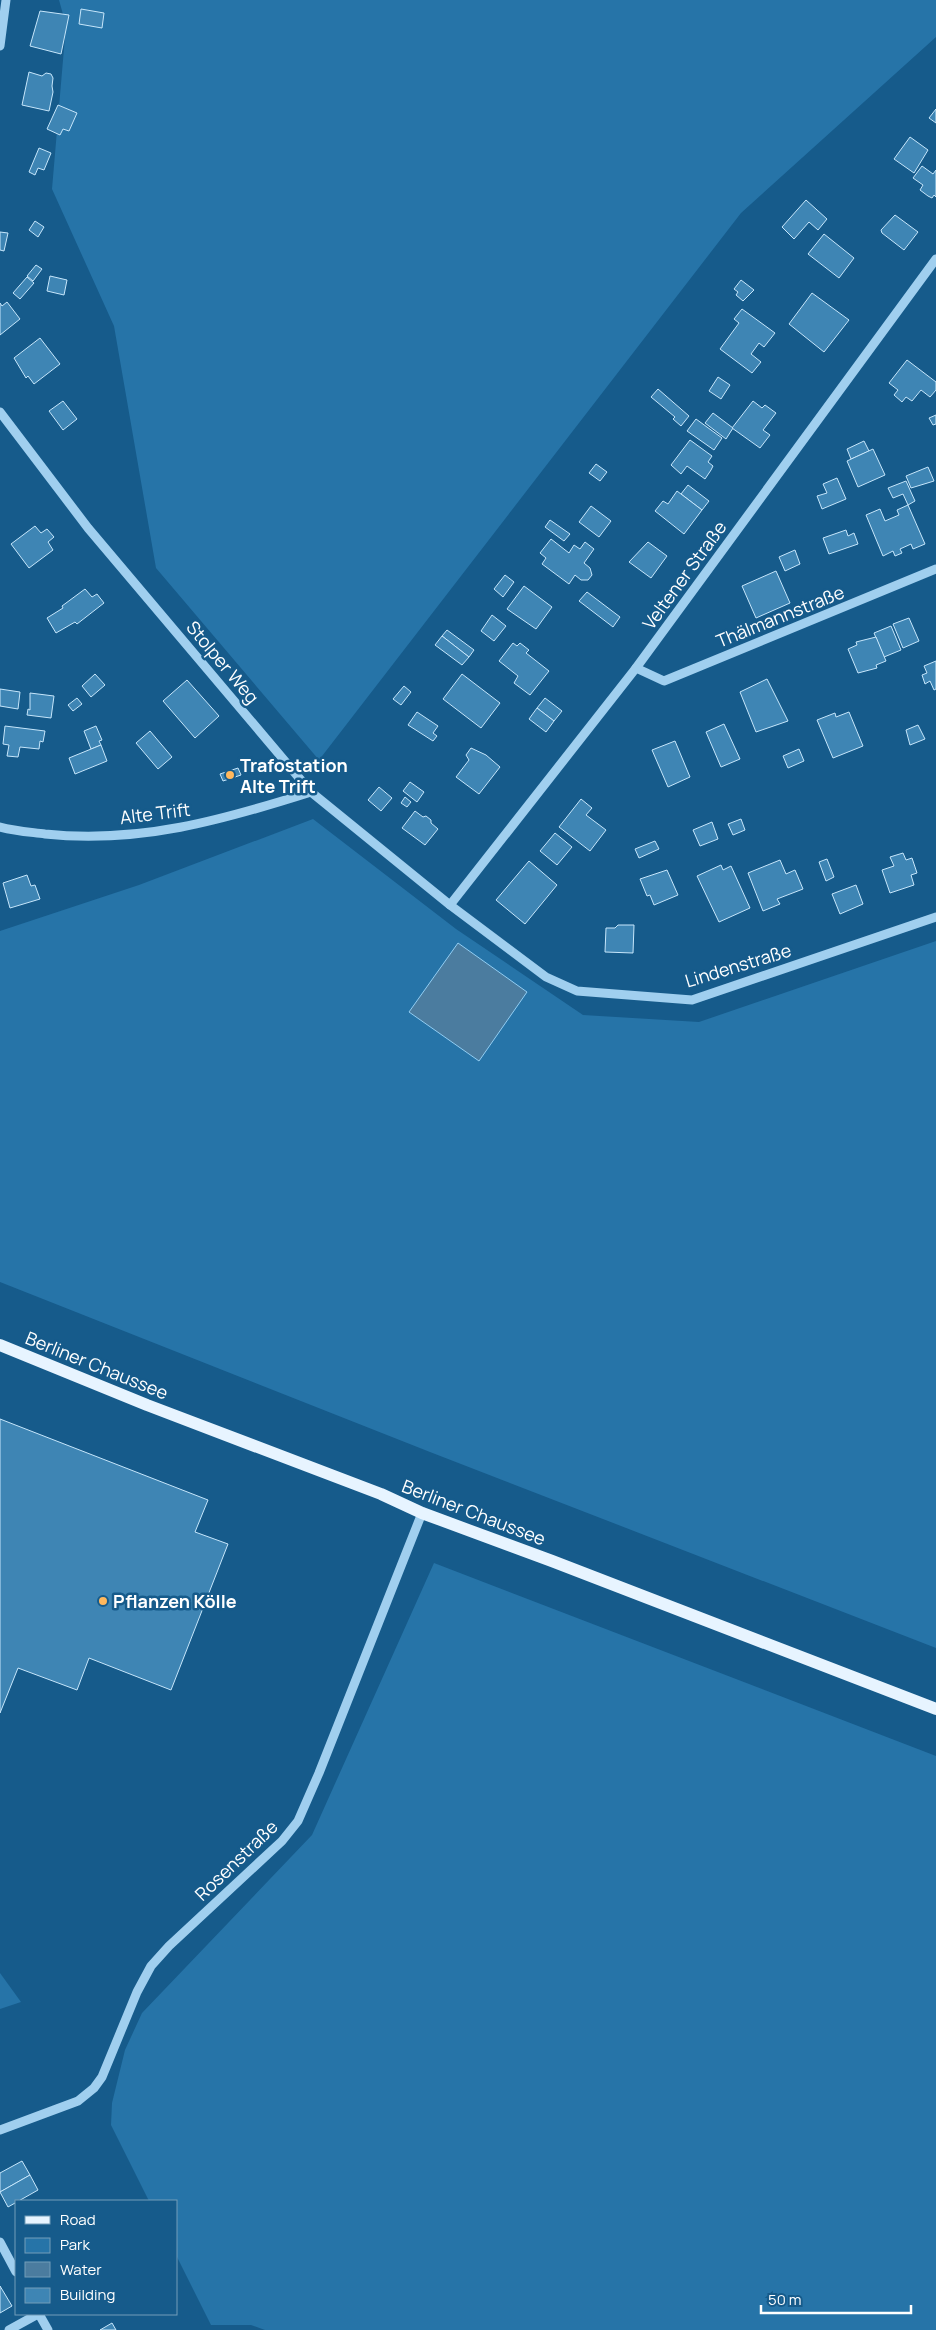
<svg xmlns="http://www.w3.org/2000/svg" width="936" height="2330" font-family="Manrope,sans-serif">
	<rect width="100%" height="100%" fill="#165b8b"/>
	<!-- green -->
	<g fill="#2674a8">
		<path d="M 59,0 L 936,0 L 936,37 L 741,213 L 319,760 L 156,568 L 114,326 L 52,189 L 66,25 Z"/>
		<path d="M 313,819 L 456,929 L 583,1015 L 699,1022 L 936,941 L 936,1648 L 430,1452 L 0,1282 L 0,931 L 139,885 Z"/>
		<path d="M 434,1563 L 936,1756 L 936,2330 L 265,2330 L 251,2325 L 211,2325 L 176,2255 L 176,2201 L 149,2201 L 111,2125 L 112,2103 L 125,2050 L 142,2013 L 312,1835 Z"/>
		<path d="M 0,1973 L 21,2002 L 0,2009 Z"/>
	</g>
	<!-- water -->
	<path fill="#4b7c9f" stroke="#92cdf2" d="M 458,943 L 527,992 L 479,1061 L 409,1012 Z"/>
	<!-- building -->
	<g fill="#3e85b4" stroke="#c6e6fb">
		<path d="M 81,9 L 104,13 L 102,28 L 79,24 Z"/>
		<path d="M 40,11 L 69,15 L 61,54 L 30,46 Z"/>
		<path d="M 29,72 L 42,76 L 46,73 L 51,74 L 53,78 L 52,86 L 53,92 L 49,111 L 22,105 Z"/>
		<path d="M 58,105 L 77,113 L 69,131 L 63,129 L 60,135 L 47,129 Z"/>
		<path d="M 936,109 L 936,123 L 929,118 Z"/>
		<path d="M 910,137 L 928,150 L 914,173 L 894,159 Z"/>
		<path d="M 39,148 L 51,153 L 44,170 L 38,168 L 35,175 L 29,172 Z"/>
		<path d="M 922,166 L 933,174 L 936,170 L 936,197 L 934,195 L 932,198 L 928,196 L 920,190 L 923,185 L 913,178 Z"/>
		<path d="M 806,200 L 827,219 L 818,230 L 809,222 L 794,239 L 782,227 Z"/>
		<path d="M 895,215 L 918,232 L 904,250 L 882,233 L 881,230 Z"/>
		<path d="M 35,221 L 44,227 L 38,237 L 29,230 Z"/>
		<path d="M 0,232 L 8,233 L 4,251 L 0,250 Z"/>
		<path d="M 824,234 L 854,258 L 839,278 L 808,254 Z"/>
		<path d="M 36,265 L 42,269 L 33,281 L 27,276 Z"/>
		<path d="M 50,276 L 67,280 L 64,295 L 47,291 Z"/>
		<path d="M 27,277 L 34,283 L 20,299 L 13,293 Z"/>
		<path d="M 741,280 L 754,290 L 743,301 L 736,295 L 738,292 L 734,289 Z"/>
		<path d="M 812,293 L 849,320 L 824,352 L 789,324 Z"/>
		<path d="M 7,302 L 20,319 L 0,335 L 0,303 L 2,306 Z"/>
		<path d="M 742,309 L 775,333 L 764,347 L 759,343 L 751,354 L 761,362 L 752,373 L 720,349 L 739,323 L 734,319 Z"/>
		<path d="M 40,338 L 60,364 L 34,384 L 28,376 L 26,378 L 14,358 Z"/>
		<path d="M 907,360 L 936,382 L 936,390 L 930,397 L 921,390 L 912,401 L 906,397 L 902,402 L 894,395 L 898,390 L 889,383 Z"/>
		<path d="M 718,377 L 730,385 L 721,399 L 709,391 Z"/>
		<path d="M 658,389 L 689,416 L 681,426 L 673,419 L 675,417 L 651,397 Z"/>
		<path d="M 63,401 L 77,419 L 63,430 L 49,411 Z"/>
		<path d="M 753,401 L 762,408 L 765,405 L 776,413 L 763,430 L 770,435 L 760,448 L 732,428 Z"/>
		<path d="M 713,413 L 733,428 L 726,439 L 705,423 Z"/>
		<path d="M 936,415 L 936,424 L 933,425 L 929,418 Z"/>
		<path d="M 696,419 L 722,438 L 714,450 L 687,431 Z"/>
		<path d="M 690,440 L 712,456 L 708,462 L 713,466 L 711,470 L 705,479 L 687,466 L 681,474 L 671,465 Z"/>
		<path d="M 864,441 L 869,451 L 851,459 L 847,449 Z"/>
		<path d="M 873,449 L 885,475 L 858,487 L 847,461 Z"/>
		<path d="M 596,464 L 607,472 L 600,481 L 589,473 Z"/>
		<path d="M 928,467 L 934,481 L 911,488 L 906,476 Z"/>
		<path d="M 837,478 L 846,499 L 822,509 L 817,496 L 827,493 L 823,484 Z"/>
		<path d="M 906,481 L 915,501 L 908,505 L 903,494 L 893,498 L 888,488 Z"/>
		<path d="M 688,485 L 709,501 L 702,510 L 681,494 Z"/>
		<path d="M 677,491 L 702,510 L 684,534 L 655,511 L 663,501 L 668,504 Z"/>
		<path d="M 908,505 L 925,544 L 913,549 L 911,544 L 900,549 L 902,553 L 895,556 L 893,551 L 883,556 L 866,515 L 880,509 L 885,521 L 899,515 L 897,510 Z"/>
		<path d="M 591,506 L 611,521 L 599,537 L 579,522 Z"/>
		<path d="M 550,520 L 570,534 L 564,541 L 545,527 Z"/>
		<path d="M 35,526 L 41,533 L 47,529 L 54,537 L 48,542 L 53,550 L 29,568 L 11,544 Z"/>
		<path d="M 846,530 L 848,536 L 854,533 L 858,544 L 829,554 L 823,538 Z"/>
		<path d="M 551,539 L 569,553 L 574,545 L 580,549 L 585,542 L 594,549 L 584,563 L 590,568 L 592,575 L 588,580 L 581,580 L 575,575 L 569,584 L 542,564 L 546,558 L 540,553 Z"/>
		<path d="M 648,542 L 667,556 L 651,578 L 629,562 Z"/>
		<path d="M 795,550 L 800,564 L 785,571 L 779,557 Z"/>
		<path d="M 776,571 L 790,603 L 756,618 L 742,586 Z"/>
		<path d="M 505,575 L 514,582 L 503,597 L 494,589 Z"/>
		<path d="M 524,586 L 552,607 L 536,629 L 507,609 Z"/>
		<path d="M 85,589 L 92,597 L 97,594 L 104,603 L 77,624 L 75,622 L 56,633 L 47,618 L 63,608 L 62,606 Z"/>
		<path d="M 587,592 L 620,617 L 613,627 L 579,601 Z"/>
		<path d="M 492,615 L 506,626 L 494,641 L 481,631 Z"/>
		<path d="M 909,618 L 919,641 L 903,648 L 893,624 Z"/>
		<path d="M 891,626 L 901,650 L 884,657 L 874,633 Z"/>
		<path d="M 447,630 L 474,650 L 469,657 L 442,636 Z"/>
		<path d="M 442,636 L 469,657 L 462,665 L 435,645 Z"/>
		<path d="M 876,637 L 886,661 L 876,665 L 877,668 L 858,673 L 848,649 L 857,645 L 856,642 Z"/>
		<path d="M 513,643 L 517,646 L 520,643 L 529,650 L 526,653 L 549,671 L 530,695 L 514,683 L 518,676 L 499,661 Z"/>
		<path d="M 936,661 L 936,689 L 934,690 L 930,681 L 925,684 L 922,675 L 927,673 L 924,666 Z"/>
		<path d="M 95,674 L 105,685 L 91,697 L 82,686 Z"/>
		<path d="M 462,674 L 500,703 L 481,728 L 443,699 Z"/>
		<path d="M 767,679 L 788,721 L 756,732 L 740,692 Z"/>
		<path d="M 187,680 L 219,716 L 195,738 L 163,701 Z"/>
		<path d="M 404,686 L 411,692 L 401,705 L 393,699 Z"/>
		<path d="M 0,689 L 20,692 L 18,709 L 0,706 Z"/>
		<path d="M 30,693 L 54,696 L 51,718 L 27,715 L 28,709 L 30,710 Z"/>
		<path d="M 77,698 L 82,704 L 73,711 L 68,705 Z"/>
		<path d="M 545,698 L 562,711 L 554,721 L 537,708 Z"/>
		<path d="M 537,708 L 554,721 L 546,732 L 529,719 Z"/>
		<path d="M 417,712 L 438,726 L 433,733 L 437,736 L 433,741 L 408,725 Z"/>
		<path d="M 849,712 L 863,746 L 833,758 L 817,720 L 835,713 L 836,717 Z"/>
		<path d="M 724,724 L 740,759 L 721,767 L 706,732 Z"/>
		<path d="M 918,725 L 925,739 L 910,745 L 906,730 Z"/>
		<path d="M 5,726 L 45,731 L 43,742 L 40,741 L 39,749 L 20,747 L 18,757 L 7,756 L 9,745 L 3,744 Z"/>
		<path d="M 96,726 L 102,740 L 99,741 L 101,745 L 91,749 L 84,731 Z"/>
		<path d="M 150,731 L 172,757 L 158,769 L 136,743 Z"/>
		<path d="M 675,741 L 690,777 L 668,787 L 652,750 Z"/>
		<path d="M 101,745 L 107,761 L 75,774 L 69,758 Z"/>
		<path d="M 471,748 L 486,755 L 500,767 L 479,794 L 456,777 L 469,760 L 466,755 Z"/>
		<path d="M 799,749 L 804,761 L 788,768 L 783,756 Z"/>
		<path d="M 238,768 L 241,775 L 223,781 L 220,774 Z"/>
		<path d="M 410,782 L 424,792 L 417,802 L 403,791 Z"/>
		<path d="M 379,787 L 392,798 L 381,811 L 368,800 Z"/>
		<path d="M 405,797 L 411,802 L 407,807 L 401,803 Z"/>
		<path d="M 581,799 L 592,808 L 586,815 L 606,830 L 590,851 L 559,827 Z"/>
		<path d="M 415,811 L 423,817 L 426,816 L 431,820 L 431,823 L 438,829 L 425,845 L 402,828 Z"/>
		<path d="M 741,819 L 745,830 L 733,835 L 728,824 Z"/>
		<path d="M 712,822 L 718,839 L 700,846 L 693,830 Z"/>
		<path d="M 555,833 L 572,847 L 557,865 L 540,851 Z"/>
		<path d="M 655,841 L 659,849 L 639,858 L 635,849 Z"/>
		<path d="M 903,853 L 906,860 L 912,858 L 917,873 L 911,875 L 914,885 L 890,893 L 882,870 L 894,866 L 890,857 Z"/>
		<path d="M 827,859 L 834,877 L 826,881 L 819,862 Z"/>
		<path d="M 780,860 L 786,874 L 795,870 L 803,889 L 777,899 L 780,904 L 763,911 L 748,873 Z"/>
		<path d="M 529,861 L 557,885 L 525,924 L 496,900 Z"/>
		<path d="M 721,865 L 723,870 L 731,866 L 750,908 L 719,922 L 697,876 Z"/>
		<path d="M 667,870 L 678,895 L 654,905 L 650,895 L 647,896 L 640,879 Z"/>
		<path d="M 27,875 L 31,886 L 35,885 L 40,899 L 10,908 L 3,883 Z"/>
		<path d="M 856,885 L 863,904 L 840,914 L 832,894 Z"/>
		<path d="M 618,925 L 634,925 L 633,953 L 605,952 L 606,928 L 615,928 Z"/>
		<path d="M 0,1419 L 208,1500 L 195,1532 L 228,1544 L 171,1690 L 89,1658 L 77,1690 L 18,1668 L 0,1713 Z"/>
		<path d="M 22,2161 L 30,2175 L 0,2192 L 0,2173 Z"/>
		<path d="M 30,2175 L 38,2190 L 8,2207 L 0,2192 Z"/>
		<path d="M 0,2286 L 12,2306 L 0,2313 Z"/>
		<path d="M 112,2323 L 116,2330 L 100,2330 Z"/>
	</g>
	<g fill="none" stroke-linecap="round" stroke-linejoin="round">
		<!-- minor -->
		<g stroke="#a0cfef" stroke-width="9">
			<path d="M 0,46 L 6,0"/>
			<path d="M 0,412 L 88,528 L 311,792 L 450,905 L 546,977 L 577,991 L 692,1000 L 936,917"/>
			<path d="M 636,668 L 664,681 L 936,569"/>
			<path d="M 0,827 C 15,831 30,832 45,834 C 139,844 223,820 311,792"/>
			<path d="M 450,905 L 636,668 L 936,259"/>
			<path d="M 0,2130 L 78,2101 L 94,2088 L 102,2077 L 137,1992 L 151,1966 L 169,1946 L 282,1841 L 298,1821 L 319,1773 L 422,1513"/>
			<path d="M 0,2242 L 16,2272"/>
			<path d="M 39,2314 L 48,2330"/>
			<path d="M 9,2330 L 38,2314"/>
		</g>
		<!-- major -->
		<path stroke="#e7f4ff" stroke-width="12" d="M 0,1345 L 147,1405 L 381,1494 L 422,1513 L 552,1561 L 936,1709"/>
	</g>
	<!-- markers -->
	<g fill="#ffb85d" stroke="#165b8b" stroke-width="2">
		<circle cx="230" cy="775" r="5"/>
		<circle cx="103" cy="1601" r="5"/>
	</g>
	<g text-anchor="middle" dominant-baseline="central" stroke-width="5" stroke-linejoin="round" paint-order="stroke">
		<!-- street labels -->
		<g font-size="18" fill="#fff" stroke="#165b8b">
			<text transform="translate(684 575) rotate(-54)">Veltener Straße</text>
			<text transform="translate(780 616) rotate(-22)">Thälmannstraße</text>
			<text transform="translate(223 662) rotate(50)">Stolper Weg</text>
			<text transform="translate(155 813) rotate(-7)">Alte Trift</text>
			<text transform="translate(738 965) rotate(-17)">Lindenstraße</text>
			<text transform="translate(97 1365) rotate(22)">Berliner Chaussee</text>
			<text transform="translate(474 1512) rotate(21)">Berliner Chaussee</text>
			<text transform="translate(236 1860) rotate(-44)">Rosenstraße</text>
		</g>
		<!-- poi labels -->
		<g font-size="18" font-weight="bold" fill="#fff" stroke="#165b8b" text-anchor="start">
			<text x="240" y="765">Trafostation<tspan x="240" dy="21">Alte Trift</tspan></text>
			<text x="113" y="1601">Pflanzen Kölle</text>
		</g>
	</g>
	<!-- legend -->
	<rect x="15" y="2200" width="162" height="115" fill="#165b8b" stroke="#739db9"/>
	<rect x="25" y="2216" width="25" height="8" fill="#e7f4ff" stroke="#739db9"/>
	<text x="60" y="2225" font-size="15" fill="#ffffff">Road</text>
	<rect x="25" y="2238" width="25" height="15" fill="#2674a8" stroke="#739db9"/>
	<text x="60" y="2250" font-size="15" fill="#ffffff">Park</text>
	<rect x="25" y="2262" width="25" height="15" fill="#4b7c9f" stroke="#739db9"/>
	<text x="60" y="2275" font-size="15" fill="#ffffff">Water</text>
	<rect x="25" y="2288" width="25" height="15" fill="#3e85b4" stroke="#739db9"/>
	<text x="60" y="2300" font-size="15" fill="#ffffff">Building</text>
	<!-- scale -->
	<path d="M761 2305v8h150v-8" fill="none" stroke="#ffffff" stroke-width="2.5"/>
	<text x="768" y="2305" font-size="15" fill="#ffffff" stroke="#165b8b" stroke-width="4" paint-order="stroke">50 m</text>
</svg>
